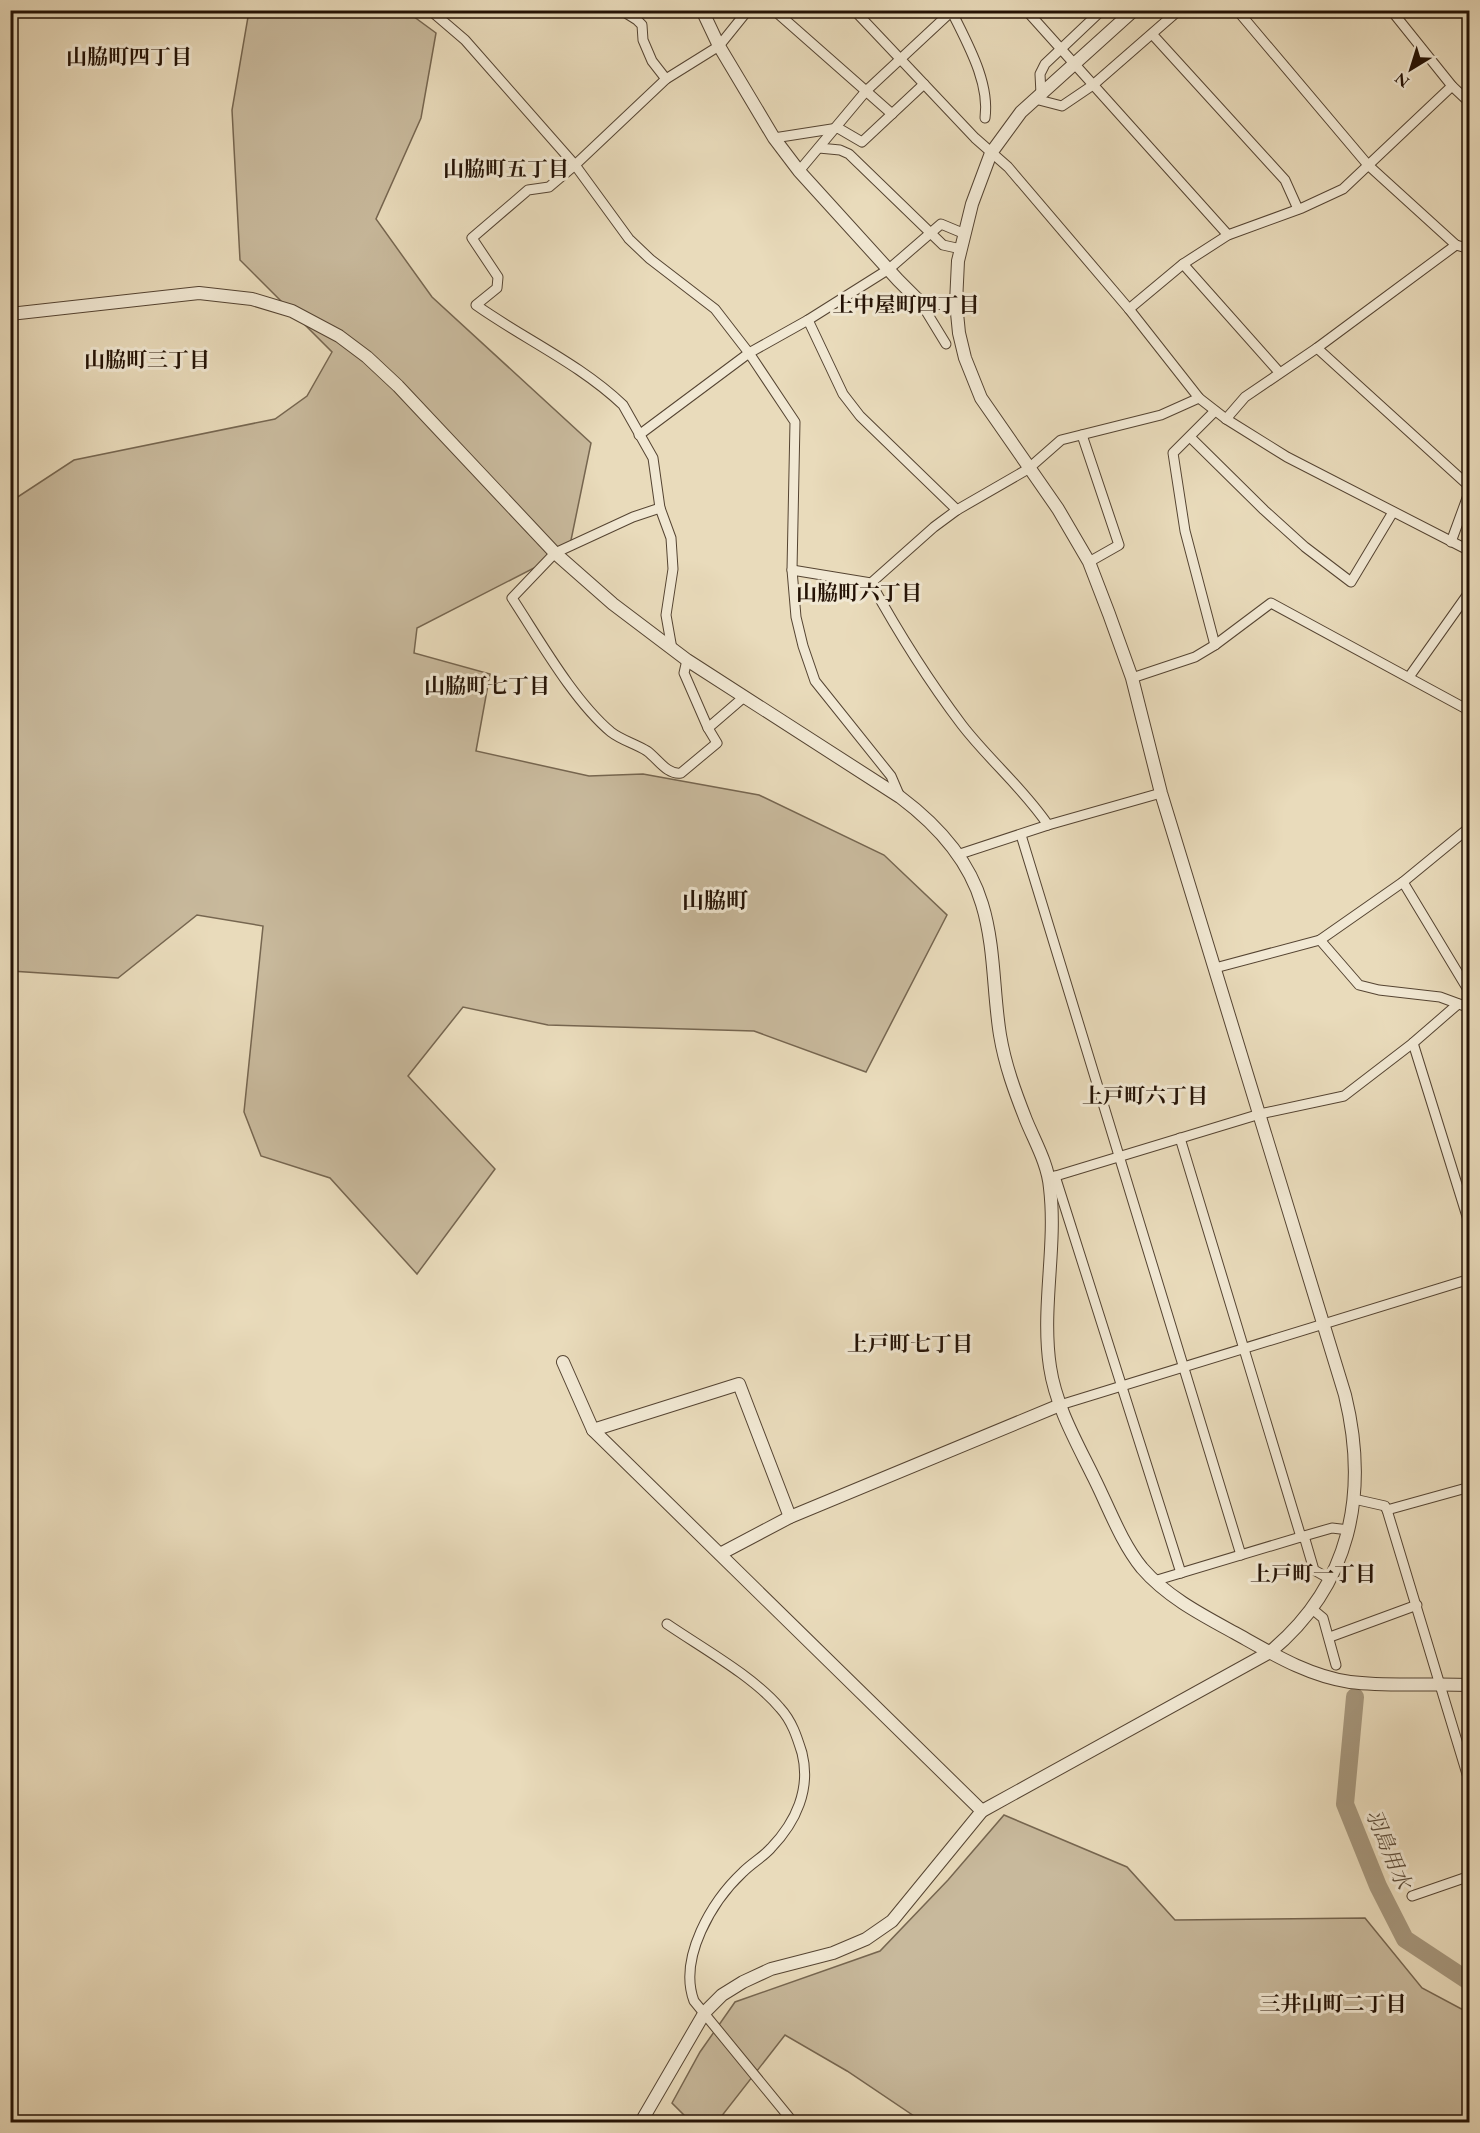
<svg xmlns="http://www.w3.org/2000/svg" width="1480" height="2133" font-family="'EB Garamond','Noto Serif JP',serif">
	<rect width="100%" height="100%" fill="#e9dbbb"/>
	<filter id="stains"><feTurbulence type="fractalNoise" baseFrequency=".00333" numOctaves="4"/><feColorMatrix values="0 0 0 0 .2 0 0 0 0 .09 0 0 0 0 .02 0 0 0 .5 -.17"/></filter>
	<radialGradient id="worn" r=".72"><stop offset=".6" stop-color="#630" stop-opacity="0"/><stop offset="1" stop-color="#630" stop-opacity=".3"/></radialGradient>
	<!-- green -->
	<g fill="#c8b99c" stroke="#766650" stroke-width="1.5">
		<path d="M 249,11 L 406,11 L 436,33 L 421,118 L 376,219 L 432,297 L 591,443 L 569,550 L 417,628 L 414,653 L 490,674 L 476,751 L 589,776 L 643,774 L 759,795 L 884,855 L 947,915 L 866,1072 L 754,1031 L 548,1025 L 463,1007 L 408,1076 L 495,1169 L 417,1274 L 330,1178 L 261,1156 L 244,1112 L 263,926 L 197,915 L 118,978 L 11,971 L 10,502 L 74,460 L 275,419 L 307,396 L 332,352 L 240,260 L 232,110 Z"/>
		<path d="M 1004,1815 L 1127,1867 L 1175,1920 L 1365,1918 L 1422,1988 L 1469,2013 L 1469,2122 L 923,2122 L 847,2071 L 785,2035 L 717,2122 L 691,2122 L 672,2103 L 700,2052 L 735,2002 L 880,1951 L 948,1880 Z"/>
	</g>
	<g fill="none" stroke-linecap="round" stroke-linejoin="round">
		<!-- river -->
		<path stroke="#a6977d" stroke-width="18" d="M 1355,1697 L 1345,1804 L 1378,1886 L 1405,1939 L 1470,1982"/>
		<!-- minor casing -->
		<g stroke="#554432" stroke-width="11">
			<g id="minor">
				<path d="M 430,10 L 465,40 L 575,165 L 629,239 L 650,259 L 715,309 L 749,353 L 795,422 L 792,570 L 796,617 L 803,646 L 815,681 L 891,776 L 900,797"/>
				<path d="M 621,10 L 637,20 L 642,25 L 643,40 L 652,61 L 666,79"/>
				<path d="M 774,10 L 892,114"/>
				<path d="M 854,10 L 975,138 L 1008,167 L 1129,309 L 1199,398 L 1226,419 L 1287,457 L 1470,551"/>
				<path d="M 951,10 C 967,43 990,82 985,118"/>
				<path d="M 1026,10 L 1228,235"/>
				<path d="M 1237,10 L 1368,165 L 1456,245 L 1470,249"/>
				<path d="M 1391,10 L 1452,86 L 1470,103"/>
				<path d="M 1152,34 L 1285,180 L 1298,209"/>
				<path d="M 1041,94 L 1040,74 L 1045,64 L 1102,10"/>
				<path d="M 1035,99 L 1062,106 L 1093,85 L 1179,10"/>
				<path d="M 774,138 L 838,128 L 862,142 L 924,84"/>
				<path d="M 819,148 L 840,150 L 849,154 L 943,245 L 961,249"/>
				<path d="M 799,171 L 866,91 L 953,10"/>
				<path d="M 1183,264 L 1279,372"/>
				<path d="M 921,303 L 946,344"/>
				<path d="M 1129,309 L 1183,264 L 1228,235 L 1302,208 L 1343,189 L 1452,86"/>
				<path d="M 808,320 L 843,394 L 860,416 L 957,510"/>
				<path d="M 1317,348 L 1470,487"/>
				<path d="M 1226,419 L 1245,397 L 1317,348 L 1456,245"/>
				<path d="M 639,435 L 749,353 L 808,320 L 889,269 L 941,224 L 965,234"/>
				<path d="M 1082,435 L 1119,545 L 1089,562"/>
				<path d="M 1190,437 L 1264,510 L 1305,547 L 1351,582 L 1393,512"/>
				<path d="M 660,508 L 633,517 L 555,553 L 512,598 C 539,639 573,700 611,732 C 621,740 636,744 647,751 C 658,759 667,775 681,773 L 717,743 L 708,728 L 684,673 L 687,660"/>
				<path d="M 1451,542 L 1470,490"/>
				<path d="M 792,570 L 871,583 L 934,527 L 957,510 L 1028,469 L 1061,440 L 1161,415 L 1199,398"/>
				<path d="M 871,583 C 898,632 928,680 962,725 C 989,760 1023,788 1048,825"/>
				<path d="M 1215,645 L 1185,531 L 1173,453 L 1215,411"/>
				<path d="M 672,649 L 666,615 L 673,569 L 671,538 L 660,508 L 653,458 L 623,405 C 580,364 524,339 476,305 L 497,288 L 498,277 L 472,238 L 528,190 L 549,187 L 575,165 L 666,79 L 719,46 L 748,10"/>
				<path d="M 1409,677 L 1470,591"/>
				<path d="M 1132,678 L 1195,657 L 1215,645 L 1271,603 L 1470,711"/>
				<path d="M 708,728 L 744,697"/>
				<path d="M 1021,835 L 1241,1555"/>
				<path d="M 957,855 L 1048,825 L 1161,793"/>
				<path d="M 1403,882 L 1470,993"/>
				<path d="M 1320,940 L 1359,985 L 1379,990 L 1440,997 L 1470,1008"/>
				<path d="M 1215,968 L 1320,940 L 1403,882 L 1470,827"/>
				<path d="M 1413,1043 L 1470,1226"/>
				<path d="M 1180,1138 L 1301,1537"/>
				<path d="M 1055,1176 L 1181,1573"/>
				<path d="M 1049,1178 L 1260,1114 L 1344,1096 L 1413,1043 L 1458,1004"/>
				<path d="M 1060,1405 L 1470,1279"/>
				<path d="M 1354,1499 L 1385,1506 L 1387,1510 L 1470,1784"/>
				<path d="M 1387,1510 L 1470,1487"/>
				<path d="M 1304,1536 L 1332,1528 L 1349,1530"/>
				<path d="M 1154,1581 L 1304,1536 L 1314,1570 L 1330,1579"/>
				<path d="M 1311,1608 L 1323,1618 L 1336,1665"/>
				<path d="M 667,1624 C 702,1648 753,1676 780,1708 C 792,1721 797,1737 802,1753 C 811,1789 796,1822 771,1848 C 763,1857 752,1863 743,1872 C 712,1901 678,1958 694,2001 L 793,2122"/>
				<path d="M 1330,1637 L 1417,1605"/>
				<path d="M 1412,1896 L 1470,1876"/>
			</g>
		</g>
		<!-- tertiary casing -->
		<g stroke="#554432" stroke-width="14">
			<g id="tertiary">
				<path d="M 702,10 L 719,46 L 774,138 L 799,171 L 898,280 L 921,303 L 956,303"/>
				<path d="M 10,314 L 199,293 L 252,299 L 292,311 L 339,336 L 367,357 L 398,386 L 555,553 L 613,604 L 687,660 L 900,797 C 936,824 969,860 982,904 C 995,946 993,992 1000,1035 C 1005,1065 1015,1092 1026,1120 C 1035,1142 1048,1164 1050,1188 C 1057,1247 1041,1308 1050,1367 C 1056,1407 1077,1443 1094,1478 C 1109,1508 1121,1542 1142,1568 C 1167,1597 1202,1615 1235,1633 C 1271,1653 1308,1676 1350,1682 C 1390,1687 1429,1683 1470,1685"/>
				<path d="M 563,1362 L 593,1430 L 982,1811"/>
				<path d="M 593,1430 L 739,1384 L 790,1517"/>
				<path d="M 720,1554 L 790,1517 L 1060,1405"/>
				<path d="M 641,2122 L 705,2012 L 722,1995 L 743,1982 L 771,1969 L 833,1953 L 866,1939 L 892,1921 L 982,1811 L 1270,1652 C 1351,1585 1369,1493 1345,1395 L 1161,793 L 1132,678 L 1109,614 L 1089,562 L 1058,509 L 981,398 L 965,358 L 959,333 L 956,303 L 958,261 L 972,204 L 991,153 L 1021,112 L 1134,10"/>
			</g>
		</g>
		<!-- minor -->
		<use href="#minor" stroke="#f1e8d3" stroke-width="9"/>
		<!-- tertiary -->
		<use href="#tertiary" stroke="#f1e8d3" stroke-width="12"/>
	</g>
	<g text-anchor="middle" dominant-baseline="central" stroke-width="6" stroke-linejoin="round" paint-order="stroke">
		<!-- neighbourhood labels -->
		<g font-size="21" font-weight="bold" fill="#241205" stroke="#f1e8d3">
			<text x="129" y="56">山脇町四丁目</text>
			<text x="506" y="168">山脇町五丁目</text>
			<text x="906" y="304">上中屋町四丁目</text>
			<text x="147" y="359">山脇町三丁目</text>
			<text x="859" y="592">山脇町六丁目</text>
			<text x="487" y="685">山脇町七丁目</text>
			<text x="1145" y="1095">上戸町六丁目</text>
			<text x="910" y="1343">上戸町七丁目</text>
			<text x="1313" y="1573">上戸町一丁目</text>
			<text x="1333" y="2003">三井山町二丁目</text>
		</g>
		<!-- water labels -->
		<g font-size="21" font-style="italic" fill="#5e4e3b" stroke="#f1e8d3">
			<text transform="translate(1389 1849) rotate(67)">羽島用水</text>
		</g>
		<!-- quarter labels -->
		<g font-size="22" font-weight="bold" fill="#241205" stroke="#f1e8d3">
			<text x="715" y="900">山脇町</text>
		</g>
	</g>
	<!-- margin -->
	<rect width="1480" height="2133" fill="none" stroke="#e9dbbb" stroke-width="36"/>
	<rect x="12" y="12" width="1456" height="2109" fill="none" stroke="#241205" stroke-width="3"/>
	<rect x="18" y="18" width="1444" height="2097" fill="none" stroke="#241205" stroke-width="1.5"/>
	<!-- north arrow -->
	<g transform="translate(1411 69) rotate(218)" stroke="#f1e8d3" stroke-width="4.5" paint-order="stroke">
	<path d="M0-4.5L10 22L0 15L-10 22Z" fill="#241205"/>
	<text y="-9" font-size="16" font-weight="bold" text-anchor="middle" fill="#241205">N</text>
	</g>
	<rect width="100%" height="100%" filter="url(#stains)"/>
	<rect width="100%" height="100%" fill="url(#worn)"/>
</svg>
